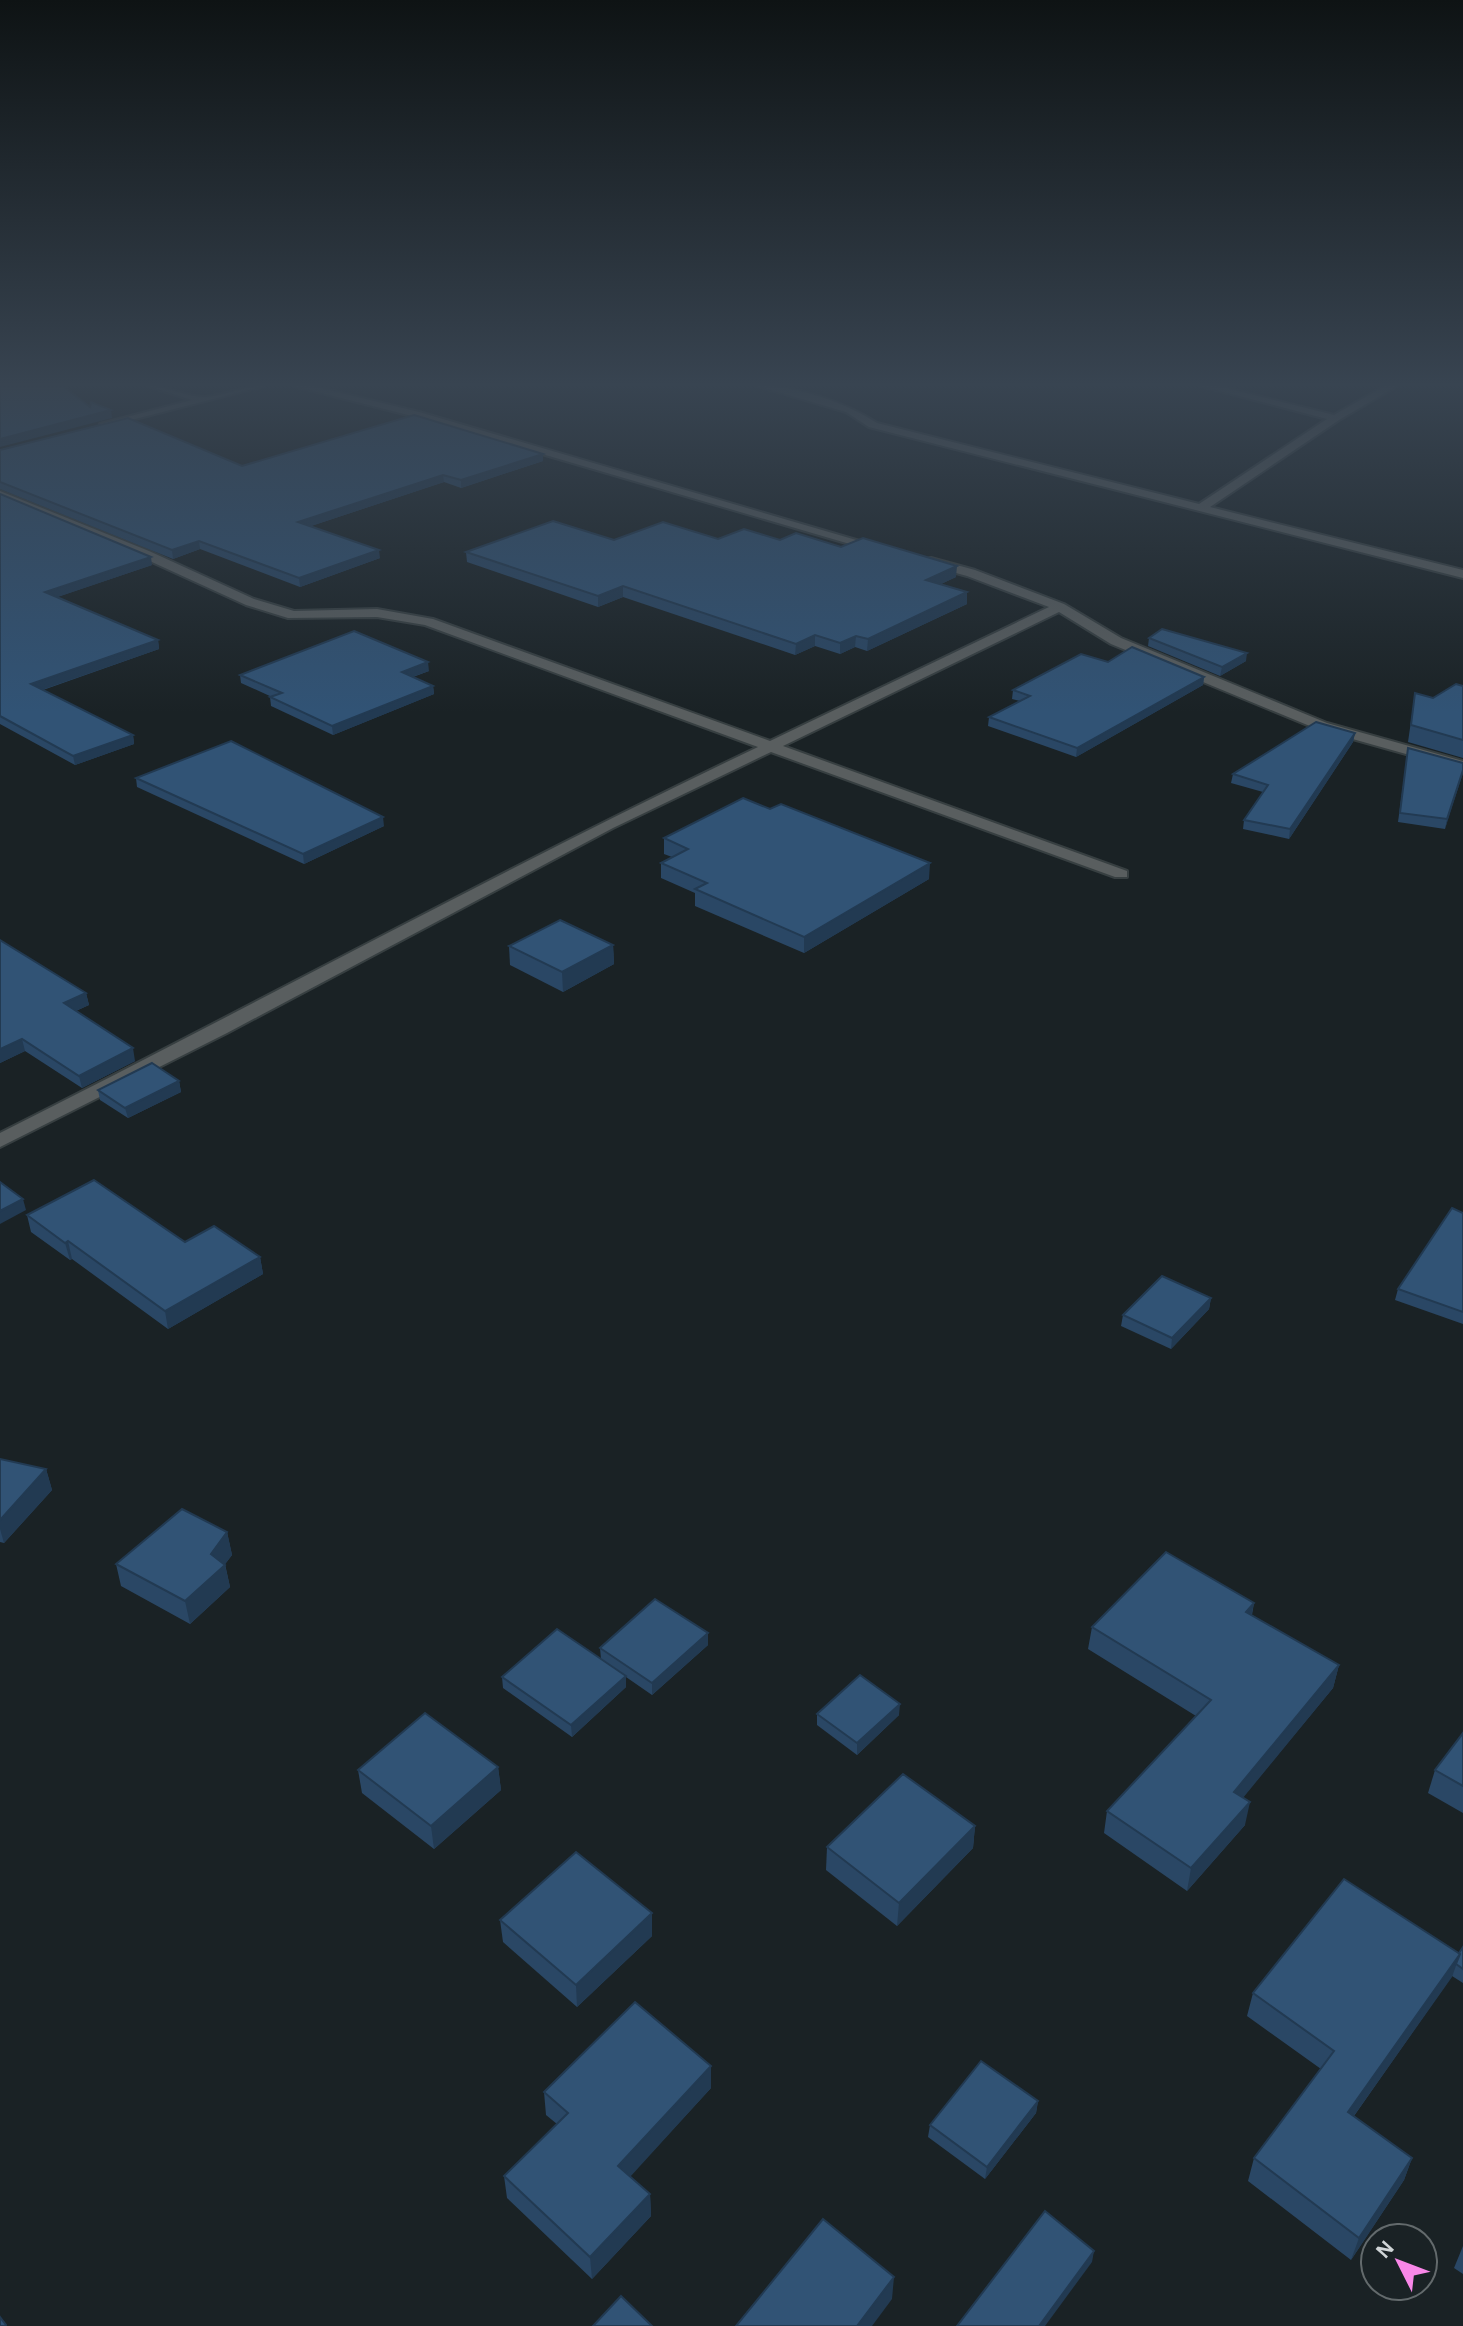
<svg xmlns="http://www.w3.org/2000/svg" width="1463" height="2326" font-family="'Alegreya Sans',sans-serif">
	<rect width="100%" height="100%" fill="#1a2225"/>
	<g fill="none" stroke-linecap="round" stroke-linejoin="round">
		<!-- street casing -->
		<g stroke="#373f41" stroke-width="4">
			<g id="street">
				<path d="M 148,386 C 167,386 188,398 206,397 C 226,395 243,386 264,386 L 100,428 L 100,424 L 192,400 Z"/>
				<path d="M 294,386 L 312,386 L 419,412 L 887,549 L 877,552 L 412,416 Z"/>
				<path d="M 758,386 C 797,386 844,402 877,423 L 1199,504 L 1327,419 L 1201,386 L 1218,386 L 1334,415 L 1385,386 L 1397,386 L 1339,420 L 1210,507 L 1463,570 L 1463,578 L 869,427 L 846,412 Z"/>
				<path d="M 0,491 L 149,551 L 254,599 L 294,611 L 377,609 L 433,619 L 770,741 L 1049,607 L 967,576 L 927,565 L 927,559 L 931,558 L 975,570 L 1064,604 L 1121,638 L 1327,723 L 1463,761 L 1463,770 L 1317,729 L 1111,644 L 1059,612 L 783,746 L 1127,871 L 1127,877 L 1115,877 L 771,752 L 613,828 L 227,1033 L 0,1147 L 0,1133 C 253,1006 502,869 758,747 L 425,625 L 377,617 L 288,618 L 246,605 L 141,557 L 0,498 Z"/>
			</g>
		</g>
		<!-- street -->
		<use href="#street" fill="#595e5f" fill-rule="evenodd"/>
	</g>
	<!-- wall -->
	<g fill="#2a4765">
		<path d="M 0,450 L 242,466 L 543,461 L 461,488 L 444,482 L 311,526 L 380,558 L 300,587 L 200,549 L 173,559 L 0,489 Z"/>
		<path d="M 0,494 L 152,565 L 57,597 L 158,640 L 159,649 L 43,690 L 133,735 L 134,744 L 75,765 L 0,724 Z"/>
		<path d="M 718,539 L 780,540 L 841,547 L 956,577 L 941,584 L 967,604 L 867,651 L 855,647 L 840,654 L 815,646 L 795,655 L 623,597 L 598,607 L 467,562 L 466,552 L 614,540 Z"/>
		<path d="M 1149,638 L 1246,661 L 1220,676 L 1148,646 Z"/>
		<path d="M 1108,662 L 1204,677 L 1203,685 L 1076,757 L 988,726 L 989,717 L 1020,701 L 1012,699 L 1013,690 Z"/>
		<path d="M 429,671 L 413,677 L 433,686 L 434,694 L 333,735 L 271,706 L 270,697 L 272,697 L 241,683 L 240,675 Z"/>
		<path d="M 1463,686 L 1463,758 L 1408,742 L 1415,693 L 1433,698 Z"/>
		<path d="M 1355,733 L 1353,742 L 1289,839 L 1243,829 L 1244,820 L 1263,792 L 1231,783 L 1233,774 Z"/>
		<path d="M 1408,748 L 1463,763 L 1445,829 L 1398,822 Z"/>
		<path d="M 136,778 L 384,826 L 304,864 L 137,787 Z"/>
		<path d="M 664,838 L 929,879 L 804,953 L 695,906 L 695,893 L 661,878 L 661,863 L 672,857 L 664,854 Z"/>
		<path d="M 0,940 L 86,993 L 89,1005 L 76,1011 L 135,1061 L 82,1088 L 25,1051 L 0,1063 Z"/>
		<path d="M 613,945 L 614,964 L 563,992 L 510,965 L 509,946 Z"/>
		<path d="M 179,1081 L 181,1092 L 128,1118 L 100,1100 L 98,1090 Z"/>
		<path d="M 1463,1213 L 1463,1324 L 1395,1300 L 1398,1289 Z"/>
		<path d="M 27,1215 L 185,1242 L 260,1257 L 263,1274 L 168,1329 L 72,1259 L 70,1260 L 31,1232 Z"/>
		<path d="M 1211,1298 L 1209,1309 L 1171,1349 L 1121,1326 L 1123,1315 Z"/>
		<path d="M 0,1459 L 46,1469 L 52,1490 L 4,1543 L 0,1542 Z"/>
		<path d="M 227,1532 L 232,1555 L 225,1564 L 230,1587 L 190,1624 L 121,1586 L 116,1564 Z"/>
		<path d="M 1254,1603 L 1252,1615 L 1339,1665 L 1333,1688 L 1243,1797 L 1245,1825 L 1187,1891 L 1104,1833 L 1107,1811 L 1196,1716 L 1088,1649 L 1092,1627 Z"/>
		<path d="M 708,1633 L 708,1645 L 652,1695 L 626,1677 L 626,1687 L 572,1737 L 503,1688 L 502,1677 L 601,1659 L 600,1648 Z"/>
		<path d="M 817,1714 L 899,1715 L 857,1755 L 817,1725 Z"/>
		<path d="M 1463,1733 L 1463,1813 L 1428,1793 L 1435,1770 Z"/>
		<path d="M 498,1767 L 501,1790 L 434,1849 L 362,1793 L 358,1770 Z"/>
		<path d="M 975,1826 L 973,1848 L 897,1926 L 826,1870 L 827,1847 Z"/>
		<path d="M 500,1920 L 652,1936 L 577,2007 L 503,1942 Z"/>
		<path d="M 1463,1947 L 1463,1983 L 1452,1976 L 1354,2116 L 1412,2158 L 1404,2180 L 1351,2260 L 1248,2181 L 1254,2158 L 1321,2069 L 1247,2016 L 1253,1993 L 1459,1953 Z"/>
		<path d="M 711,2066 L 711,2088 L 630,2176 L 650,2194 L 651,2216 L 592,2279 L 507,2198 L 504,2176 L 557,2124 L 546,2115 L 544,2092 Z"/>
		<path d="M 1038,2101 L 1036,2113 L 985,2179 L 928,2137 L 930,2125 Z"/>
		<path d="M 1463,2246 L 1463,2274 L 1454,2268 Z"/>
	</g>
	<!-- shaded-wall -->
	<g fill="#223a52">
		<path d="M 111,410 L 112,418 L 0,447 L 0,439 Z"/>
		<path d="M 543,454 L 543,461 L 461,488 L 461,480 Z"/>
		<path d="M 443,475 L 444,482 L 299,530 L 298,522 Z"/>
		<path d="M 199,541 L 200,549 L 173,559 L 172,550 Z"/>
		<path d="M 379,550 L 380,558 L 300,587 L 299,578 Z"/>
		<path d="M 151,557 L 152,565 L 46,601 L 45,592 Z"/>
		<path d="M 957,566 L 956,577 L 926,591 L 926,580 Z"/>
		<path d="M 623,586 L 623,597 L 598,607 L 598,596 Z"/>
		<path d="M 967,592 L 967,604 L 867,651 L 868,639 Z"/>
		<path d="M 815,635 L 815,646 L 795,655 L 796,644 Z"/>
		<path d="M 856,636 L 855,647 L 840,654 L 840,643 Z"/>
		<path d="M 158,640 L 159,649 L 33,693 L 31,684 Z"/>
		<path d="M 1247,653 L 1246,661 L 1220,676 L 1222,667 Z"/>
		<path d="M 428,662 L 429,671 L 403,680 L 402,672 Z"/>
		<path d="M 1204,677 L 1203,685 L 1076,757 L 1077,748 Z"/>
		<path d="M 433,686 L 434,694 L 333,735 L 332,726 Z"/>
		<path d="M 1355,733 L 1353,742 L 1289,839 L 1290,829 Z"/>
		<path d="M 133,735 L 134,744 L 75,765 L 73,756 Z"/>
		<path d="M 1463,770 L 1463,773 L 1445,829 L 1447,819 Z"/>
		<path d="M 383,817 L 384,826 L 304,864 L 303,854 Z"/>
		<path d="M 930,863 L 929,879 L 804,953 L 804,937 Z"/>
		<path d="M 613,945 L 614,964 L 563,992 L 562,972 Z"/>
		<path d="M 86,993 L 89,1005 L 66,1015 L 64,1003 Z"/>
		<path d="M 22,1039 L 25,1051 L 0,1063 L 0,1049 Z"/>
		<path d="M 133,1048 L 135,1061 L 82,1088 L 79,1076 Z"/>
		<path d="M 179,1081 L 181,1092 L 128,1118 L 125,1108 Z"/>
		<path d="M 23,1199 L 26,1210 L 0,1224 L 0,1211 Z"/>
		<path d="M 68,1241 L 72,1259 L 70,1260 L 65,1243 Z"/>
		<path d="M 260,1257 L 263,1274 L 168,1329 L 165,1311 Z"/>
		<path d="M 1211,1298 L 1209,1309 L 1171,1349 L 1172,1338 Z"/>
		<path d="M 46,1469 L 52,1490 L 4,1543 L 0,1529 L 0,1520 Z"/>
		<path d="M 227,1532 L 232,1555 L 223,1567 L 225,1565 L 230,1587 L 190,1624 L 185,1601 L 211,1554 Z"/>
		<path d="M 1254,1603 L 1249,1626 L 1246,1612 Z"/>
		<path d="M 708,1633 L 708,1645 L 652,1695 L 652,1683 Z"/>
		<path d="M 1339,1665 L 1333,1688 L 1229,1815 L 1234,1792 Z"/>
		<path d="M 626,1676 L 626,1687 L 572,1737 L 571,1725 Z"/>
		<path d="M 900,1704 L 899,1715 L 857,1755 L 857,1743 Z"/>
		<path d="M 498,1767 L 501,1790 L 434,1849 L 431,1826 Z"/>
		<path d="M 1250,1802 L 1245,1825 L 1187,1891 L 1191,1868 Z"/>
		<path d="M 975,1826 L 973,1848 L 897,1926 L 899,1903 Z"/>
		<path d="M 652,1913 L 652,1936 L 577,2007 L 576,1985 Z"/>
		<path d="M 1460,1954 L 1452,1977 L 1341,2134 L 1348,2112 Z"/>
		<path d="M 711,2066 L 711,2088 L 620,2188 L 618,2166 Z"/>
		<path d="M 1038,2101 L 1036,2113 L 985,2179 L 987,2167 Z"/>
		<path d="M 1412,2158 L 1404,2180 L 1351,2260 L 1359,2238 Z"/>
		<path d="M 650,2194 L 651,2216 L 592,2279 L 590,2257 Z"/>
		<path d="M 1094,2251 L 1092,2262 L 1045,2326 L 1039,2326 Z"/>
		<path d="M 894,2277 L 892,2299 L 872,2326 L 857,2326 Z"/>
	</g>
	<!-- building -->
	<g fill="#315375" stroke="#223a52" stroke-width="2">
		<path d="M 0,386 L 63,386 L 90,407 L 91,402 L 111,410 L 0,439 Z"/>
		<path d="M 414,415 L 543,454 L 461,480 L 443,475 L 298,522 L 379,550 L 299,578 L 199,541 L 172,550 L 0,482 L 0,450 L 128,418 L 242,466 Z"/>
		<path d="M 0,494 L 151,557 L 45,592 L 158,640 L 31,684 L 133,735 L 73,756 L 0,716 Z"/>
		<path d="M 553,521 L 614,540 L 663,522 L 718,539 L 744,529 L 780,540 L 796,533 L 841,547 L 863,538 L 957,566 L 926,580 L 967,592 L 868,639 L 856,636 L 840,643 L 815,635 L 796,644 L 623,586 L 598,596 L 466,552 Z"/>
		<path d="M 1162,629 L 1247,653 L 1222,667 L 1149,638 Z"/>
		<path d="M 354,631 L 428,662 L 402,672 L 433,686 L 332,726 L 270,697 L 282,693 L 240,675 Z"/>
		<path d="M 1132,647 L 1204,677 L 1077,748 L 989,717 L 1030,696 L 1013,690 L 1081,654 L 1108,662 Z"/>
		<path d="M 1456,684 L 1463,686 L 1463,740 L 1411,725 L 1415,693 L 1433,698 Z"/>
		<path d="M 1316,722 L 1355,733 L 1290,829 L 1244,820 L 1268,785 L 1233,774 Z"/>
		<path d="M 231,741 L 383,817 L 303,854 L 136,778 Z"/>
		<path d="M 1408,748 L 1463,763 L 1463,770 L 1447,819 L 1400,813 Z"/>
		<path d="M 743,798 L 770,809 L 781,804 L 930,863 L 804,937 L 695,889 L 707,883 L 661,863 L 688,849 L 664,838 Z"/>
		<path d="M 560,920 L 613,945 L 562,972 L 509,946 Z"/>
		<path d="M 0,940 L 86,993 L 64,1003 L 133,1048 L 79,1076 L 22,1039 L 0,1049 Z"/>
		<path d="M 152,1063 L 179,1081 L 125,1108 L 98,1090 Z"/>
		<path d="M 94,1180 L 185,1242 L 214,1226 L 260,1257 L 165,1311 L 68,1241 L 65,1243 L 27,1215 Z"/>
		<path d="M 0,1182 L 23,1199 L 0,1211 Z"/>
		<path d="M 1452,1208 L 1463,1213 L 1463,1312 L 1398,1289 Z"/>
		<path d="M 1162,1276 L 1211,1298 L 1172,1338 L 1123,1315 Z"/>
		<path d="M 0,1459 L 46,1469 L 0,1520 Z"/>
		<path d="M 182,1509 L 227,1532 L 211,1554 L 225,1565 L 185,1601 L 116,1564 Z"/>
		<path d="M 1166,1552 L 1254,1603 L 1246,1612 L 1339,1665 L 1234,1792 L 1250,1802 L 1191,1868 L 1107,1811 L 1211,1700 L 1092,1627 Z"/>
		<path d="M 655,1599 L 708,1633 L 652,1683 L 600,1648 Z"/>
		<path d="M 557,1629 L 626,1676 L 571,1725 L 502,1677 Z"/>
		<path d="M 860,1675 L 900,1704 L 857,1743 L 817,1714 Z"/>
		<path d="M 425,1713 L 498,1767 L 431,1826 L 358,1770 Z"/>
		<path d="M 1463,1733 L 1463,1786 L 1435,1770 Z"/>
		<path d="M 903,1774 L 975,1826 L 899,1903 L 827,1847 Z"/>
		<path d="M 576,1852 L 652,1913 L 576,1985 L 500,1920 Z"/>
		<path d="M 1344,1879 L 1460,1954 L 1348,2112 L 1412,2158 L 1359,2238 L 1254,2158 L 1334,2051 L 1253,1993 Z"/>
		<path d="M 1463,1947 L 1463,1969 L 1456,1964 L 1460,1954 L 1459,1953 Z"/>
		<path d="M 635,2002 L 711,2066 L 618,2166 L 650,2194 L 590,2257 L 504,2176 L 568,2113 L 544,2092 Z"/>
		<path d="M 981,2061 L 1038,2101 L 987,2167 L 930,2125 Z"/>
		<path d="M 1045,2211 L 1094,2251 L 1039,2326 L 957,2326 Z"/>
		<path d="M 823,2219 L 894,2277 L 857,2326 L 736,2326 Z"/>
		<path d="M 621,2296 L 652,2326 L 593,2326 Z"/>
		<path d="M 0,2317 L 6,2325 L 5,2326 L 0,2326 Z"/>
	</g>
	<!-- sky -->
	<linearGradient id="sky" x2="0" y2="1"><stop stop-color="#0e1314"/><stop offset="0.54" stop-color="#384451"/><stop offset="1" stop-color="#384451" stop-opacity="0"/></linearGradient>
	<rect width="1463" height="712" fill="url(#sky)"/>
	<!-- north arrow -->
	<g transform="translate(1399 2262) rotate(312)"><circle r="38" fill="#1a2225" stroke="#636a6c" stroke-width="2"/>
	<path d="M0-6L14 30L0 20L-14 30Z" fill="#f987e8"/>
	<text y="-12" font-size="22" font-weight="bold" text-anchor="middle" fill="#d0d5d7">N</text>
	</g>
</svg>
